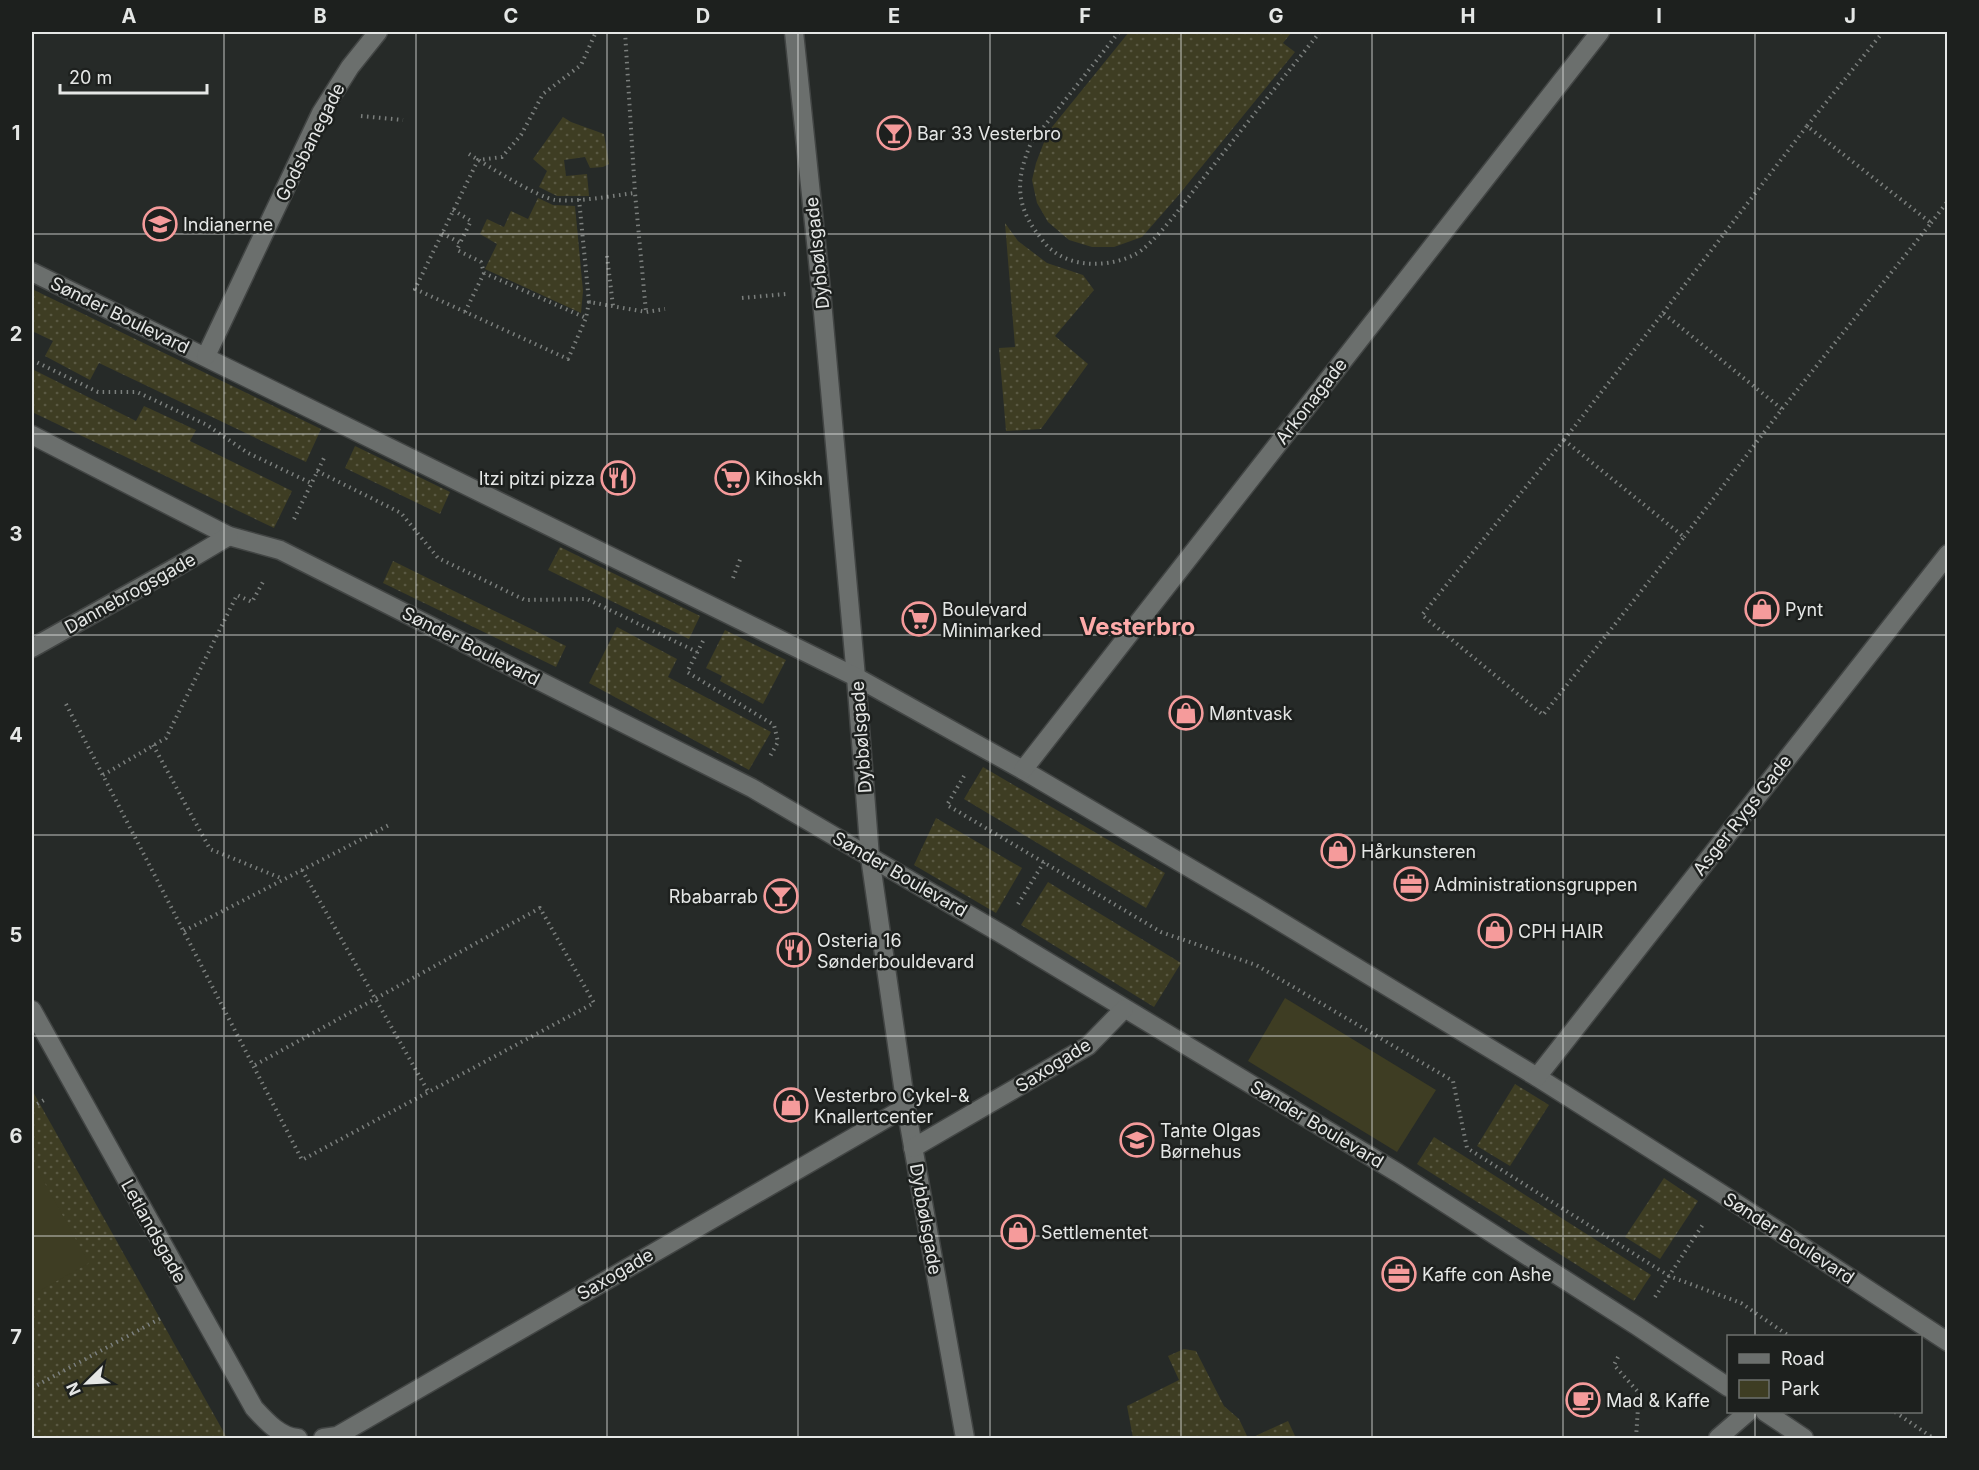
<svg xmlns="http://www.w3.org/2000/svg" width="1979" height="1470" font-family="Inter,sans-serif">
	<defs>
		<pattern id="green-dots" width="8" height="8" patternUnits="userSpaceOnUse" patternTransform="scale(1.5)"><rect width="8" height="8" fill="#3e3d23"/><path d="M2 2h.1M6 6h.1" fill="none" stroke="#5a5943" stroke-width="1.8" stroke-linecap="round"/></pattern>
	</defs>
	<rect width="100%" height="100%" fill="#262a28"/>
	<!-- green -->
	<g fill="url(#green-dots)">
		<path d="M 1129,32 L 1288,32 L 1291,33 L 1283,43 L 1295,52 L 1177,197 L 1142,237 L 1114,247 L 1092,247 L 1069,240 L 1048,222 L 1037,203 L 1032,180 L 1036,163 L 1048,132 Z"/>
		<path d="M 563,117 L 571,122 L 604,134 L 609,164 L 603,167 L 590,168 L 585,157 L 564,160 L 566,176 L 587,174 L 589,196 L 557,196 L 539,187 L 547,171 L 533,159 Z"/>
		<path d="M 538,198 L 553,205 L 575,206 L 583,291 L 581,313 L 485,269 L 497,244 L 480,234 L 487,219 L 504,227 L 511,211 L 528,219 Z"/>
		<path d="M 1005,223 L 1018,241 L 1047,263 L 1083,275 L 1094,290 L 1055,336 L 1088,364 L 1041,429 L 1006,431 L 999,348 L 1015,347 Z"/>
		<path d="M 32,289 L 321,429 L 306,462 L 99,363 L 90,380 L 45,356 L 53,341 L 32,331 Z"/>
		<path d="M 32,369 L 136,421 L 144,406 L 196,430 L 190,441 L 292,491 L 274,528 L 32,412 Z"/>
		<path d="M 355,446 L 450,492 L 440,514 L 345,468 Z"/>
		<path d="M 560,547 L 700,616 L 689,639 L 548,570 Z"/>
		<path d="M 393,561 L 566,646 L 556,667 L 383,583 Z"/>
		<path d="M 617,627 L 677,659 L 668,677 L 771,732 L 749,770 L 589,683 Z"/>
		<path d="M 725,630 L 786,660 L 763,704 L 720,681 L 722,676 L 706,668 Z"/>
		<path d="M 983,767 L 1165,873 L 1146,908 L 964,799 Z"/>
		<path d="M 936,818 L 1022,868 L 996,913 L 914,865 Z"/>
		<path d="M 1048,882 L 1181,963 L 1154,1007 L 1021,925 Z"/>
		<path d="M 1515,1084 L 1549,1105 L 1510,1166 L 1477,1146 Z"/>
		<path d="M 32,1090 L 227,1438 L 32,1438 Z"/>
		<path d="M 1434,1137 L 1651,1275 L 1634,1301 L 1417,1164 Z"/>
		<path d="M 1664,1178 L 1698,1201 L 1660,1259 L 1625,1237 Z"/>
		<path d="M 1184,1349 L 1196,1351 L 1224,1406 L 1239,1419 L 1248,1438 L 1133,1438 L 1127,1406 L 1179,1380 L 1168,1356 Z"/>
		<path d="M 1288,1421 L 1296,1438 L 1251,1438 Z"/>
	</g>
	<!-- pitch -->
	<g fill="#3e3d23">
		<path d="M 1285,998 L 1436,1090 L 1397,1152 L 1248,1061 Z"/>
		<path d="M 32,1160 L 89,1263 L 32,1295 Z"/>
	</g>
	<g fill="none" stroke-linecap="round" stroke-linejoin="round">
		<!-- minor casing -->
		<g stroke="#424544" stroke-width="21">
			<g id="minor">
				<path d="M 794,32 L 821,290 L 856,677 L 870,857 L 906,1107 L 965,1438"/>
				<path d="M 32,272 L 856,677 L 1023,770 L 1253,905 L 1537,1077 L 1722,1194 L 1948,1342"/>
				<path d="M 206,356 L 321,113 L 350,67 L 378,32"/>
				<path d="M 32,435 L 229,536 L 280,550 L 752,788 L 1000,933 L 1398,1173 L 1637,1326 L 1728,1387"/>
				<path d="M 32,648 L 180,565 L 229,536"/>
				<path d="M 1023,770 L 1600,32"/>
				<path d="M 32,1010 L 254,1408 C 266,1421 280,1437 298,1438"/>
				<path d="M 1537,1077 L 1948,554"/>
				<path d="M 913,1148 L 1088,1046 L 1124,1009"/>
				<path d="M 1765,1412 L 1804,1438"/>
				<path d="M 323,1438 L 337,1436 L 906,1107"/>
				<path d="M 1718,1438 L 1748,1412"/>
			</g>
		</g>
		<!-- path -->
		<g stroke="#7b7f7d" stroke-width="4" stroke-dasharray="1.5 4.5" stroke-linecap="butt">
			<path d="M 625,32 L 635,193"/>
			<path d="M 1119,32 L 1031,143 C 1017,176 1014,202 1037,233 C 1041,238 1046,246 1052,250 C 1073,268 1109,267 1134,255 C 1154,245 1183,204 1198,185 C 1238,134 1279,83 1320,32"/>
			<path d="M 361,116 L 403,120"/>
			<path d="M 1807,126 L 1883,32"/>
			<path d="M 469,154 C 486,165 538,198 556,200 C 582,202 609,196 635,193 L 646,312"/>
			<path d="M 579,199 L 589,302 L 646,312 L 665,309"/>
			<path d="M 453,210 L 471,221 L 460,243"/>
			<path d="M 1931,223 L 1948,201"/>
			<path d="M 442,233 L 460,243 L 457,250 L 481,262 L 484,273 L 586,318"/>
			<path d="M 607,256 L 613,306"/>
			<path d="M 742,298 L 786,294"/>
			<path d="M 589,302 L 586,318 L 568,359 L 415,289 L 478,160 L 502,157 L 521,135 L 543,94 L 581,65 L 596,32"/>
			<path d="M 465,312 L 484,273"/>
			<path d="M 1663,313 L 1807,126 L 1931,223 L 1782,409"/>
			<path d="M 32,360 L 98,392 L 137,392 L 207,425 L 248,453 L 311,483"/>
			<path d="M 1564,440 L 1684,537 L 1543,715 L 1422,615 Z"/>
			<path d="M 1564,440 L 1663,313 L 1782,409 L 1684,537"/>
			<path d="M 317,471 L 401,513 L 438,558 L 525,600 L 587,599 L 697,652"/>
			<path d="M 294,519 L 325,456"/>
			<path d="M 733,578 L 741,557"/>
			<path d="M 703,641 L 687,672 L 774,725 L 778,742 L 769,758"/>
			<path d="M 66,704 L 302,1160 L 594,1003 L 540,908 L 255,1065"/>
			<path d="M 153,745 L 210,849 L 283,879"/>
			<path d="M 103,775 L 166,738 L 237,595 L 252,602 L 263,582"/>
			<path d="M 964,776 L 947,805 L 1161,932 L 1256,965 L 1453,1081 L 1467,1148 L 1669,1276 L 1741,1303 L 1789,1336"/>
			<path d="M 302,870 L 429,1093"/>
			<path d="M 1018,904 L 1044,862"/>
			<path d="M 184,931 L 391,824"/>
			<path d="M 32,1107 L 44,1100"/>
			<path d="M 1655,1297 L 1704,1223"/>
			<path d="M 1618,1357 L 1614,1365 L 1639,1393 L 1636,1438"/>
			<path d="M 32,1388 L 163,1317"/>
			<path d="M 1895,1412 L 1933,1438"/>
		</g>
		<!-- minor -->
		<use href="#minor" stroke="#6b6f6d" stroke-width="18"/>
	</g>
	<!-- grid -->
	<path fill="none" stroke="#e5e7e6" stroke-width="1.5" stroke-opacity="0.55" d="M 224,32 L 224,1438M 416,32 L 416,1438M 607,32 L 607,1438M 798,32 L 798,1438M 990,32 L 990,1438M 1181,32 L 1181,1438M 1372,32 L 1372,1438M 1563,32 L 1563,1438M 1755,32 L 1755,1336M 32,234 L 1948,234M 32,434 L 1948,434M 32,635 L 1948,635M 32,835 L 1948,835M 32,1036 L 1948,1036M 32,1236 L 1948,1236M 1755,1412 L 1755,1438"/>
	<!-- icons -->
	<defs>
		<g id="bar-ring" transform="scale(1.725)"><circle r="9.5" fill="#1d201e" stroke="#f59b9b" stroke-width="1.5"/><path d="M-6-5H6L.8 .8V4.5H3.5V6h-7V4.5H-.8V.8Z" fill="#f59b9b"/></g>
		<g id="school-ring" transform="scale(1.725)"><circle r="9.5" fill="#1d201e" stroke="#f59b9b" stroke-width="1.5"/><path d="M0-5L7-2L0 1L-7-2ZM-4 1L0 2.5L4 1V4Q0 6-4 4Z" fill="#f59b9b"/></g>
		<g id="restaurant-ring" transform="scale(1.725)"><circle r="9.5" fill="#1d201e" stroke="#f59b9b" stroke-width="1.5"/><path d="M-5-6h1v4h1v-4h1v4h1v-4h1v5L-1.5 .5V6h-2V.5L-5-1ZM5-6V6H3V1.5H1.5Q1.5-4 5-6Z" fill="#f59b9b"/></g>
		<g id="supermarket-ring" transform="scale(1.725)"><circle r="9.5" fill="#1d201e" stroke="#f59b9b" stroke-width="1.5"/><path d="M-6-5.5h2.5l.6 2H6L4.5 2H-2.5L-4.4-4H-6ZM-1.5 3.2a1.3 1.3 0 1 0 .1 0ZM3 3.2a1.3 1.3 0 1 0 .1 0Z" fill="#f59b9b"/></g>
		<g id="shop-ring" transform="scale(1.725)"><circle r="9.5" fill="#1d201e" stroke="#f59b9b" stroke-width="1.5"/><path d="M-5-2.5h2.3a2.7 3.5 0 0 1 5.4 0H5L5.5 6h-11ZM-1.5-2.5h3a1.5 2.3 0 0 0-3 0Z" fill="#f59b9b"/></g>
		<g id="office-ring" transform="scale(1.725)"><circle r="9.5" fill="#1d201e" stroke="#f59b9b" stroke-width="1.5"/><path d="M-6-3h4V-5.5h4V-3h4V5H-6ZM-1-4.5V-3h2v-1.5ZM-6 0V1H6V0Z" fill="#f59b9b"/></g>
		<g id="cafe-ring" transform="scale(1.725)"><circle r="9.5" fill="#1d201e" stroke="#f59b9b" stroke-width="1.5"/><path d="M-5.5-4.5H6V0H3Q3 3.5 0 3.5H-2.5Q-5.5 3.5-5.5 0ZM3-3.2v2h1.7v-2ZM-6 4.5H4V6H-6Z" fill="#f59b9b"/></g>
	</defs>
	<g fill-rule="evenodd">
		<use href="#bar-ring" x="894" y="133"/>
		<use href="#school-ring" x="160" y="224"/>
		<use href="#restaurant-ring" x="618" y="478"/>
		<use href="#supermarket-ring" x="732" y="478"/>
		<use href="#shop-ring" x="1762" y="609"/>
		<use href="#supermarket-ring" x="919" y="619"/>
		<use href="#shop-ring" x="1186" y="713"/>
		<use href="#shop-ring" x="1338" y="851"/>
		<use href="#office-ring" x="1411" y="884"/>
		<use href="#bar-ring" x="781" y="896"/>
		<use href="#shop-ring" x="1495" y="931"/>
		<use href="#restaurant-ring" x="794" y="950"/>
		<use href="#shop-ring" x="791" y="1105"/>
		<use href="#school-ring" x="1137" y="1140"/>
		<use href="#shop-ring" x="1018" y="1232"/>
		<use href="#office-ring" x="1399" y="1274"/>
		<use href="#cafe-ring" x="1583" y="1400"/>
	</g>
	<g text-anchor="middle" dominant-baseline="central" stroke-width="5" stroke-linejoin="round" paint-order="stroke">
		<!-- poi labels -->
		<g font-size="18" fill="#e5e7e6" stroke="#1d201e" text-anchor="start">
			<text x="917" y="133">Bar 33 Vesterbro</text>
			<text x="183" y="224">Indianerne</text>
			<text x="595" y="478" text-anchor="end">Itzi pitzi pizza</text>
			<text x="755" y="478">Kihoskh</text>
			<text x="942" y="609">Boulevard<tspan x="942" dy="21">Minimarked</tspan></text>
			<text x="1785" y="609">Pynt</text>
			<text x="1209" y="713">Møntvask</text>
			<text x="1361" y="851">Hårkunsteren</text>
			<text x="1434" y="884">Administrationsgruppen</text>
			<text x="758" y="896" text-anchor="end">Rbabarrab</text>
			<text x="1518" y="931">CPH HAIR</text>
			<text x="817" y="940">Osteria 16<tspan x="817" dy="21">Sønderbouldevard</tspan></text>
			<text x="814" y="1095">Vesterbro Cykel-&amp;<tspan x="814" dy="21">Knallertcenter</tspan></text>
			<text x="1160" y="1130">Tante Olgas<tspan x="1160" dy="21">Børnehus</tspan></text>
			<text x="1041" y="1232">Settlementet</text>
			<text x="1422" y="1274">Kaffe con Ashe</text>
			<text x="1606" y="1400">Mad &amp; Kaffe</text>
		</g>
		<!-- street labels -->
		<g font-size="18" fill="#e5e7e6" stroke="#1d201e">
			<text transform="translate(310 142) rotate(-63)">Godsbanegade</text>
			<text transform="translate(817 253) rotate(-96)">Dybbølsgade</text>
			<text transform="translate(120 315) rotate(26)">Sønder Boulevard</text>
			<text transform="translate(1311 401) rotate(-52)">Arkonagade</text>
			<text transform="translate(130 593) rotate(-29)">Dannebrogsgade</text>
			<text transform="translate(471 646) rotate(27)">Sønder Boulevard</text>
			<text transform="translate(861 737) rotate(-94)">Dybbølsgade</text>
			<text transform="translate(1742 815) rotate(-52)">Asger Rygs Gade</text>
			<text transform="translate(900 874) rotate(30)">Sønder Boulevard</text>
			<text transform="translate(1053 1065) rotate(-32)">Saxogade</text>
			<text transform="translate(1317 1124) rotate(31)">Sønder Boulevard</text>
			<text transform="translate(926 1219) rotate(80)">Dybbølsgade</text>
			<text transform="translate(154 1231) rotate(61)">Letlandsgade</text>
			<text transform="translate(1789 1238) rotate(33)">Sønder Boulevard</text>
			<text transform="translate(615 1274) rotate(-30)">Saxogade</text>
		</g>
		<!-- district labels -->
		<g font-size="24" font-weight="bold" fill="#feaaa9" stroke="#1d201e">
			<text x="1137" y="626">Vesterbro</text>
		</g>
	</g>
	<!-- border -->
	<rect width="1979" height="1470" fill="none" stroke="#1d201e" stroke-width="66"/>
	<!-- legend -->
	<rect x="1727" y="1335" width="195" height="78" fill="#1d201e" stroke="#6d706e" stroke-width="1.5"/>
	<rect x="1739" y="1354" width="30" height="9" fill="#6b6f6d" stroke="#6d706e" stroke-width="1.5"/>
	<text x="1781" y="1365" font-size="18" fill="#e5e7e6">Road</text>
	<rect x="1739" y="1380" width="30" height="18" fill="#3e3d23" stroke="#6d706e" stroke-width="1.5"/>
	<text x="1781" y="1395" font-size="18" fill="#e5e7e6">Park</text>
	<!-- north arrow -->
	<g transform="translate(87 1383) rotate(246)" stroke="#1d201e" stroke-width="4.5" paint-order="stroke">
	<path d="M0-4.5L10 22L0 15L-10 22Z" fill="#e5e7e6"/>
	<text y="-9" font-size="16" font-weight="bold" text-anchor="middle" fill="#e5e7e6">N</text>
	</g>
	<!-- scale -->
	<path d="M60 84v9h147v-9" fill="none" stroke="#e5e7e6" stroke-width="3"/>
	<text x="69" y="84" font-size="18" fill="#e5e7e6" stroke="#1d201e" stroke-width="4.5" paint-order="stroke">20 m</text>
	<rect x="33" y="33" width="1913" height="1404" fill="none" stroke="#e5e7e6" stroke-width="2"/>
	<g font-size="20" text-anchor="middle" font-weight="bold" fill="#e5e7e6">
		<text x="129" y="23">A</text>
		<text x="320" y="23">B</text>
		<text x="511" y="23">C</text>
		<text x="703" y="23">D</text>
		<text x="894" y="23">E</text>
		<text x="1085" y="23">F</text>
		<text x="1276" y="23">G</text>
		<text x="1468" y="23">H</text>
		<text x="1659" y="23">I</text>
		<text x="1850" y="23">J</text>
		<text x="16" y="140">1</text>
		<text x="16" y="341">2</text>
		<text x="16" y="541">3</text>
		<text x="16" y="742">4</text>
		<text x="16" y="942">5</text>
		<text x="16" y="1143">6</text>
		<text x="16" y="1344">7</text>
	</g>
</svg>
